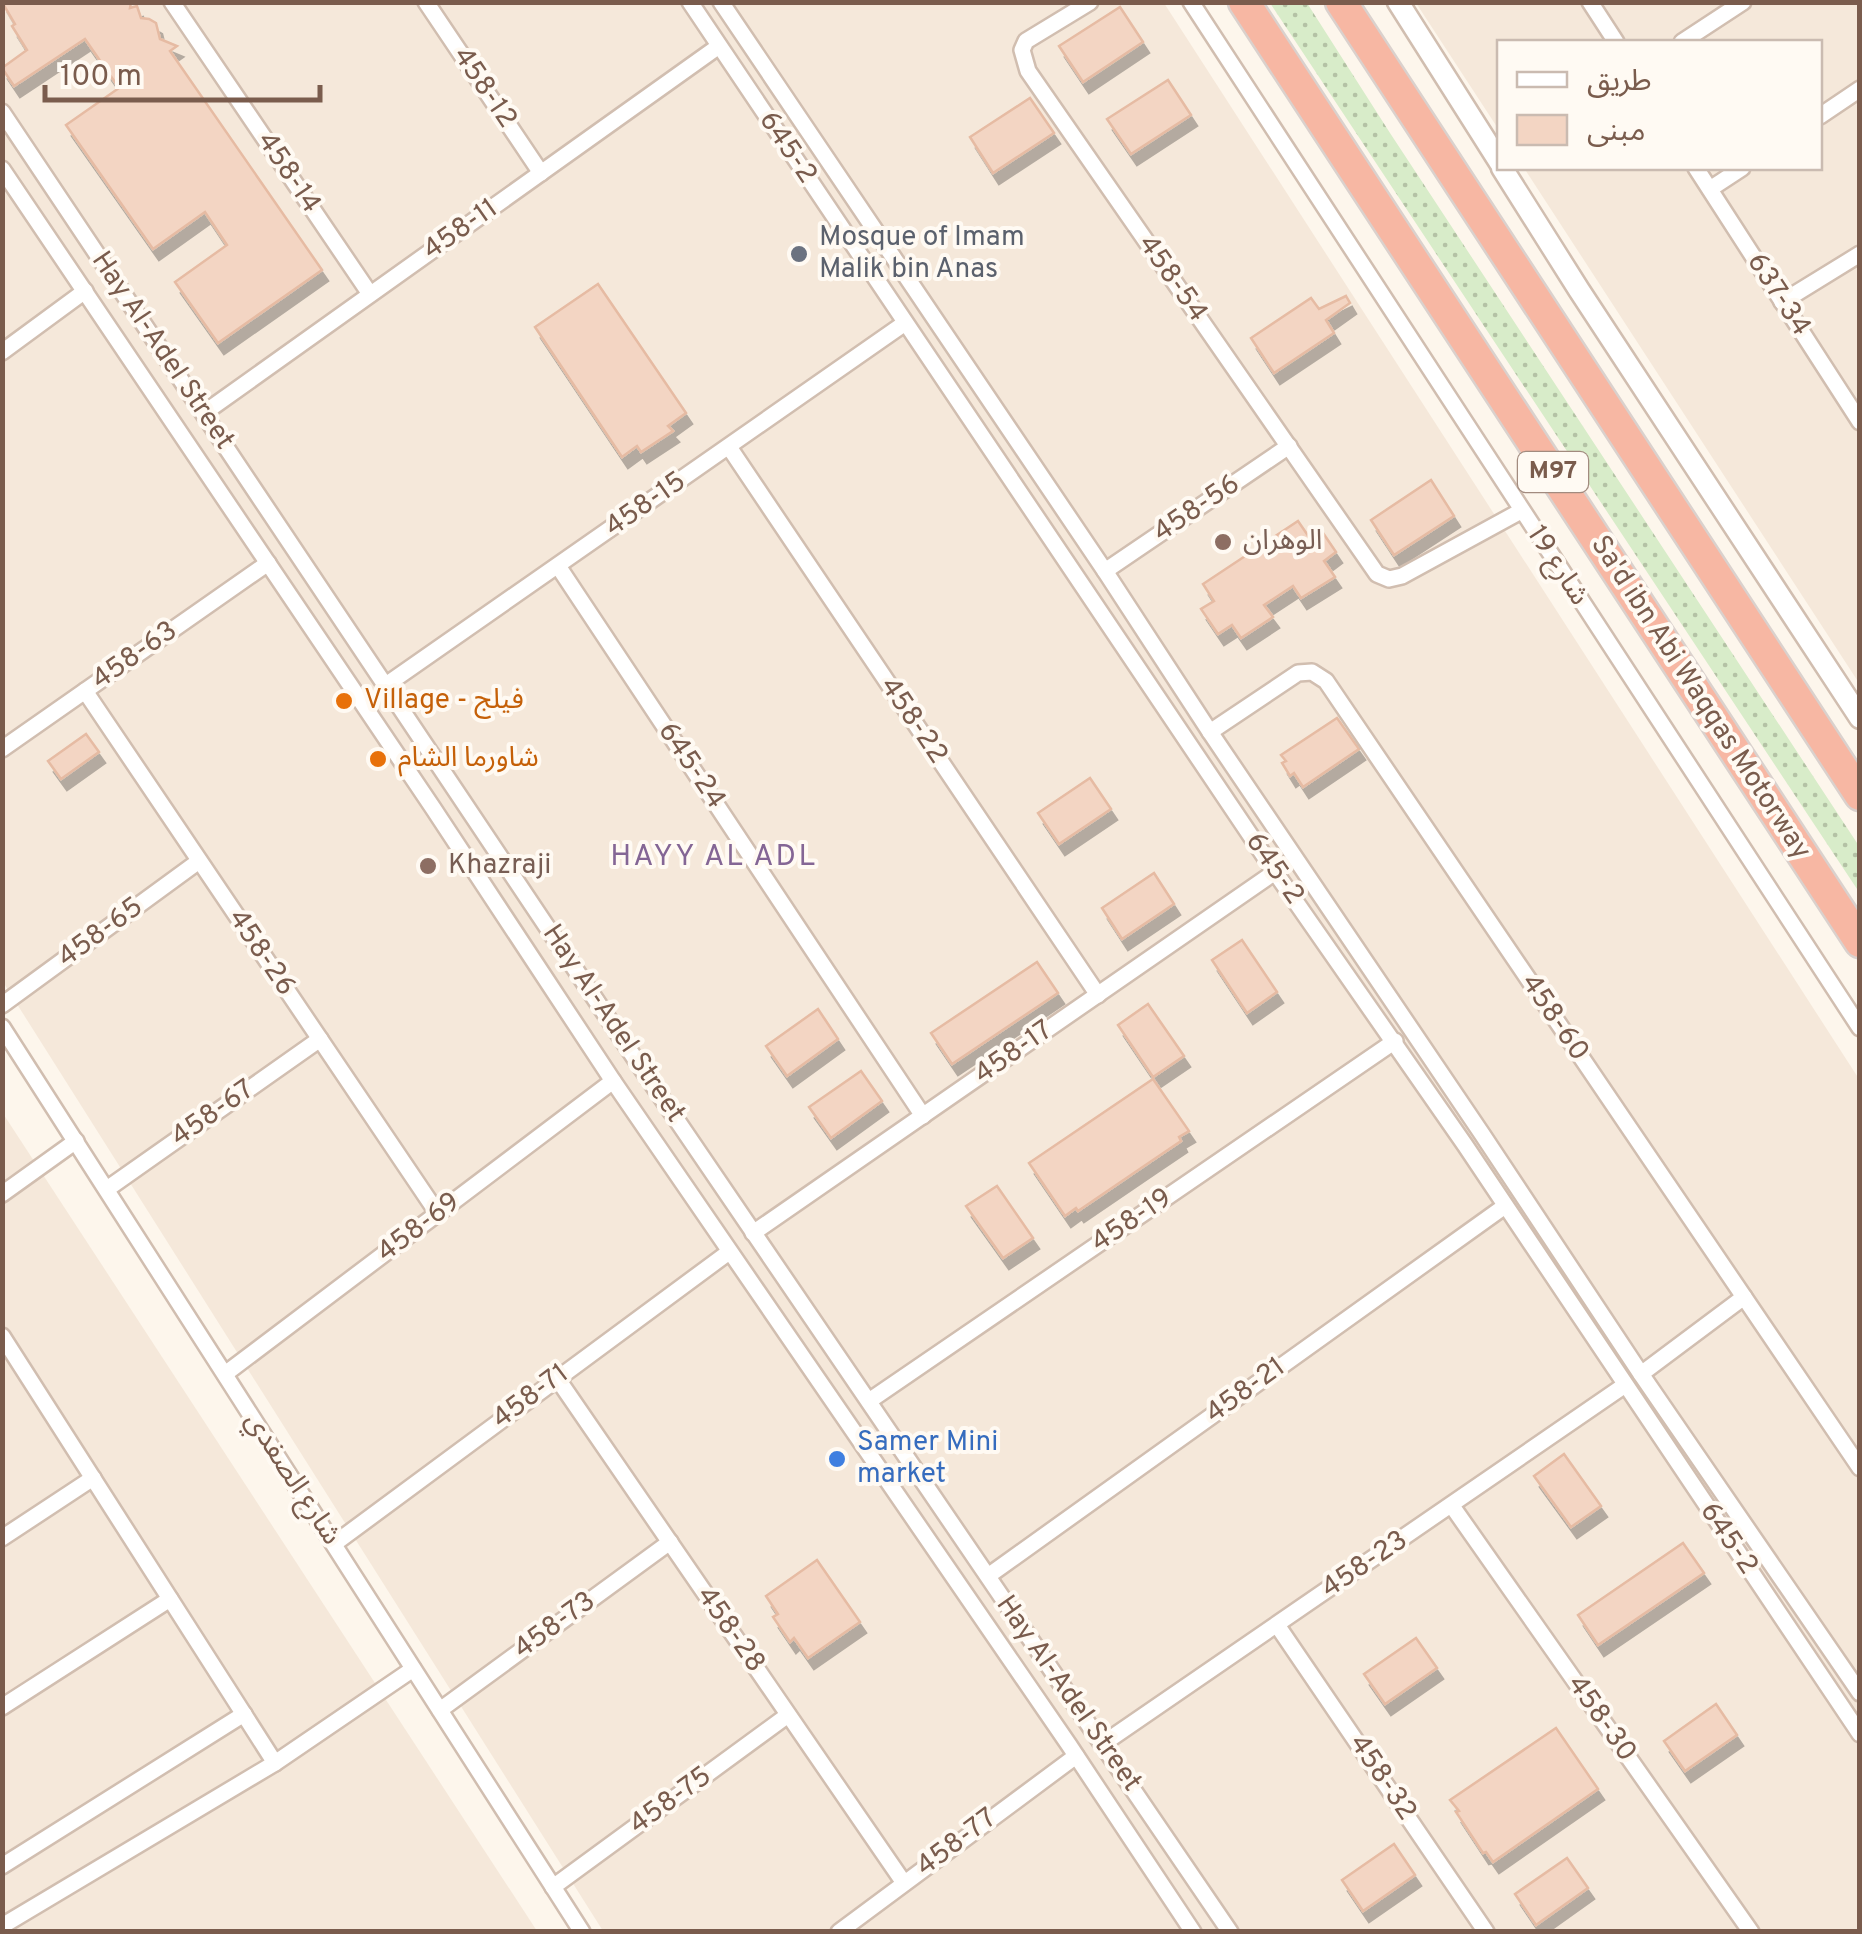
<svg xmlns="http://www.w3.org/2000/svg" width="1862" height="1934" font-family="Overpass,'Noto Sans Arabic',sans-serif">
	<defs>
		<pattern id="grass-dots" width="8" height="8" patternUnits="userSpaceOnUse" patternTransform="scale(2.5)"><rect width="8" height="8" fill="#d8ecc9"/><path d="M2 2h.1M6 6h.1" fill="none" stroke="#b4c2a5" stroke-width="1.8" stroke-linecap="round"/></pattern>
		<filter id="shadow"><feDropShadow dx="6" dy="11" stdDeviation="0" flood-color="#0004"/></filter>
	</defs>
	<rect width="100%" height="100%" fill="#fdf6ec"/>
	<!-- residential -->
	<g fill="#f5e8da">
		<path d="M 3,3 L 1164,3 L 1859,1079 L 1859,1931 L 603,1931 L 3,982 Z"/>
		<path d="M 1416,3 L 1859,3 L 1859,683 L 1524,168 L 1820,168 L 1820,42 L 1500,42 L 1499,130 Z"/>
		<path d="M 2,1112 L 537,1931 L 14,1932 L 3,1921 Z"/>
	</g>
	<!-- grass -->
	<path fill="url(#grass-dots)" d="M 1270,3 L 1307,3 L 1390,133 L 1859,846 L 1859,892 Z"/>
	<!-- building -->
	<g fill="#f3d5c3" stroke="#e6bba3" stroke-width="2.5" filter="url(#shadow)">
		<path d="M 2,2 L 131,2 L 130,8 L 137,6 L 141,18 L 149,19 L 156,23 L 160,39 L 177,46 L 170,51 L 322,270 L 218,343 L 175,282 L 227,245 L 205,212 L 153,249 L 66,125 L 119,88 L 85,39 L 14,86 L 2,68 L 27,50 L 12,26 L 15,24 Z"/>
		<path d="M 1120,7 L 1143,42 L 1083,82 L 1059,46 Z"/>
		<path d="M 1168,80 L 1191,115 L 1131,154 L 1107,119 Z"/>
		<path d="M 1030,98 L 1054,133 L 993,173 L 970,137 Z"/>
		<path d="M 598,284 L 686,413 L 668,426 L 673,431 L 641,452 L 637,446 L 622,457 L 535,327 Z"/>
		<path d="M 1346,296 L 1350,303 L 1326,320 L 1334,333 L 1274,373 L 1251,338 L 1311,298 L 1319,309 Z"/>
		<path d="M 1431,480 L 1454,516 L 1394,555 L 1371,520 Z"/>
		<path d="M 1298,521 L 1309,537 L 1321,530 L 1336,552 L 1324,561 L 1335,577 L 1301,598 L 1293,586 L 1264,605 L 1273,617 L 1241,638 L 1232,625 L 1218,634 L 1201,609 L 1214,601 L 1203,584 Z"/>
		<path d="M 1337,718 L 1359,749 L 1303,787 L 1294,773 L 1290,776 L 1282,763 L 1286,761 L 1281,755 Z"/>
		<path d="M 86,734 L 99,752 L 61,779 L 48,761 Z"/>
		<path d="M 1090,778 L 1111,809 L 1059,844 L 1038,813 Z"/>
		<path d="M 1154,873 L 1174,904 L 1122,939 L 1102,908 Z"/>
		<path d="M 1242,940 L 1277,992 L 1247,1013 L 1212,960 Z"/>
		<path d="M 1037,962 L 1058,993 L 952,1064 L 931,1033 Z"/>
		<path d="M 1148,1004 L 1184,1056 L 1153,1077 L 1118,1025 Z"/>
		<path d="M 818,1009 L 838,1039 L 787,1076 L 766,1046 Z"/>
		<path d="M 861,1071 L 882,1101 L 831,1138 L 809,1107 Z"/>
		<path d="M 1153,1079 L 1189,1131 L 1179,1137 L 1181,1141 L 1150,1162 L 1078,1211 L 1076,1208 L 1065,1216 L 1029,1163 Z"/>
		<path d="M 997,1186 L 1033,1238 L 1003,1258 L 966,1206 Z"/>
		<path d="M 1564,1454 L 1601,1506 L 1571,1527 L 1534,1476 Z"/>
		<path d="M 1683,1543 L 1704,1573 L 1598,1645 L 1578,1615 Z"/>
		<path d="M 817,1560 L 860,1622 L 808,1658 L 794,1638 L 790,1642 L 773,1617 L 778,1614 L 766,1596 Z"/>
		<path d="M 1416,1638 L 1437,1668 L 1385,1704 L 1364,1674 Z"/>
		<path d="M 1716,1704 L 1737,1735 L 1685,1771 L 1664,1741 Z"/>
		<path d="M 1556,1728 L 1598,1789 L 1493,1862 L 1486,1852 L 1483,1853 L 1456,1812 L 1459,1811 L 1450,1800 Z"/>
		<path d="M 1394,1844 L 1415,1875 L 1363,1911 L 1342,1880 Z"/>
		<path d="M 1567,1858 L 1588,1888 L 1536,1925 L 1515,1894 Z"/>
	</g>
	<g fill="none" stroke-linecap="round" stroke-linejoin="round">
		<!-- minor casing -->
		<g stroke="#d1beb0" stroke-width="20">
			<g id="minor">
				<path d="M 172,2 L 370,294"/>
				<path d="M 426,2 L 541,173"/>
				<path d="M 690,2 L 1275,872 L 1465,1145 L 1860,1734"/>
				<path d="M 721,2 L 1105,571 L 1210,732 L 1482,1134 L 1641,1374 L 1860,1693"/>
				<path d="M 1090,2 L 1026,41 L 1022,50 L 1028,71 L 1377,574 L 1389,579 L 1402,576 L 1521,511"/>
				<path d="M 1191,2 L 1860,1028"/>
				<path d="M 1590,2 L 1616,42"/>
				<path d="M 1682,42 L 1743,2"/>
				<path d="M 2,112 C 215,430 426,748 640,1066 C 835,1355 1035,1641 1230,1932"/>
				<path d="M 1820,116 L 1860,89"/>
				<path d="M 1696,168 L 1860,422"/>
				<path d="M 2,169 L 433,808 L 613,1081 L 1069,1745 L 1193,1932"/>
				<path d="M 1710,189 L 1742,168"/>
				<path d="M 1782,302 L 1860,254"/>
				<path d="M 2,352 L 85,291"/>
				<path d="M 204,413 L 719,46"/>
				<path d="M 729,447 L 1098,995"/>
				<path d="M 558,566 L 923,1116"/>
				<path d="M 1105,571 L 1289,446"/>
				<path d="M 386,685 L 905,323"/>
				<path d="M 85,691 L 438,1214"/>
				<path d="M 1210,732 L 1298,673 L 1312,672 L 1326,681 L 1860,1468"/>
				<path d="M 2,749 L 268,563"/>
				<path d="M 2,1005 L 199,861"/>
				<path d="M 2,1027 L 582,1932"/>
				<path d="M 107,1189 L 320,1039"/>
				<path d="M 2,1194 L 76,1141"/>
				<path d="M 753,1233 L 1275,872"/>
				<path d="M 2,1336 L 275,1763"/>
				<path d="M 225,1374 L 613,1081"/>
				<path d="M 1641,1374 L 1744,1297"/>
				<path d="M 557,1378 L 904,1883"/>
				<path d="M 869,1401 L 1395,1041"/>
				<path d="M 1452,1506 L 1751,1932"/>
				<path d="M 2,1538 L 93,1478"/>
				<path d="M 334,1544 L 729,1252"/>
				<path d="M 988,1576 L 1505,1206"/>
				<path d="M 1277,1625 L 1486,1932"/>
				<path d="M 2,1707 L 170,1599"/>
				<path d="M 440,1710 L 670,1542"/>
				<path d="M 1104,1743 L 1625,1385"/>
				<path d="M 2,1866 L 244,1714"/>
				<path d="M 553,1887 L 788,1715"/>
				<path d="M 2,1926 L 275,1763 L 413,1669"/>
				<path d="M 839,1932 L 1076,1756"/>
			</g>
		</g>
		<!-- tertiary casing -->
		<g stroke="#d1beb0" stroke-width="25">
			<g id="tertiary">
				<path d="M 1398,2 L 1500,163"/>
				<path d="M 1502,168 L 1579,290 L 1860,718"/>
			</g>
		</g>
		<!-- motorway casing -->
		<g stroke="#dad1cd" stroke-width="35">
			<g id="motorway">
				<path d="M 1244,2 L 1860,942"/>
				<path d="M 1341,2 L 1860,795"/>
			</g>
		</g>
		<!-- minor -->
		<use href="#minor" stroke="#fff" stroke-width="15"/>
		<!-- tertiary -->
		<use href="#tertiary" stroke="#fff" stroke-width="20"/>
		<!-- motorway -->
		<use href="#motorway" stroke="#f7b7a3" stroke-width="30"/>
	</g>
	<!-- markers -->
	<circle fill="#6b7280" stroke="#fffaf3" stroke-width="4" cx="799" cy="254" r="10"/>
	<g fill="#8d6e63" stroke="#fffaf3" stroke-width="4">
		<circle cx="1223" cy="542" r="10"/>
		<circle cx="428" cy="866" r="10"/>
	</g>
	<g fill="#e8710a" stroke="#fffaf3" stroke-width="4">
		<circle cx="344" cy="701" r="10"/>
		<circle cx="378" cy="759" r="10"/>
	</g>
	<circle fill="#3f7fe0" stroke="#fffaf3" stroke-width="4" cx="837" cy="1459" r="10"/>
	<g text-anchor="middle" dominant-baseline="central" stroke-width="8" stroke-linejoin="round" paint-order="stroke">
		<!-- shield labels -->
		<rect fill="#fffaf3" stroke="#a28b7f" stroke-width="2.5" x="1518" y="452" width="70" height="40" rx="8"/>
		<g font-size="25" font-weight="bold" fill="#7a5c4d">
			<text x="1553" y="472">M97</text>
		</g>
		<!-- street labels -->
		<g font-size="28" fill="#7a5c4d" stroke="#fffaf3">
			<text transform="translate(484 88) rotate(56)">458-12</text>
			<text transform="translate(787 148) rotate(56)">645-2</text>
			<text transform="translate(288 173) rotate(56)">458-14</text>
			<text transform="translate(461 230) rotate(-35)">458-11</text>
			<text transform="translate(1172 279) rotate(55)">458-54</text>
			<text transform="translate(1778 295) rotate(57)">637-34</text>
			<text transform="translate(162 351) rotate(56)">Hay Al-Adel Street</text>
			<text transform="translate(646 505) rotate(-35)">458-15</text>
			<text transform="translate(1197 509) rotate(-34)">458-56</text>
			<text transform="translate(1557 566) rotate(57)">شارع 19</text>
			<text transform="translate(135 656) rotate(-35)">458-63</text>
			<text transform="translate(1700 698) rotate(57)">Sa'd ibn Abi Waqqas Motorway</text>
			<text transform="translate(913 721) rotate(56)">458-22</text>
			<text transform="translate(691 766) rotate(56)">645-24</text>
			<text transform="translate(1274 869) rotate(55)">645-2</text>
			<text transform="translate(101 933) rotate(-36)">458-65</text>
			<text transform="translate(261 953) rotate(56)">458-26</text>
			<text transform="translate(1554 1018) rotate(56)">458-60</text>
			<text transform="translate(613 1024) rotate(56)">Hay Al-Adel Street</text>
			<text transform="translate(1014 1053) rotate(-35)">458-17</text>
			<text transform="translate(213 1114) rotate(-35)">458-67</text>
			<text transform="translate(1132 1221) rotate(-34)">458-19</text>
			<text transform="translate(419 1228) rotate(-37)">458-69</text>
			<text transform="translate(1246 1391) rotate(-36)">458-21</text>
			<text transform="translate(531 1397) rotate(-37)">458-71</text>
			<text transform="translate(292 1479) rotate(57)">شارع الصفدي</text>
			<text transform="translate(1728 1539) rotate(56)">645-2</text>
			<text transform="translate(1365 1565) rotate(-34)">458-23</text>
			<text transform="translate(555 1626) rotate(-36)">458-73</text>
			<text transform="translate(730 1630) rotate(55)">458-28</text>
			<text transform="translate(1068 1694) rotate(55)">Hay Al-Adel Street</text>
			<text transform="translate(1601 1719) rotate(55)">458-30</text>
			<text transform="translate(1382 1778) rotate(56)">458-32</text>
			<text transform="translate(671 1801) rotate(-36)">458-75</text>
			<text transform="translate(957 1843) rotate(-37)">458-77</text>
		</g>
		<!-- worship labels -->
		<g font-size="28" fill="#5b616d" stroke="#fffaf3" text-anchor="start">
			<text x="819" y="238">Mosque of Imam<tspan x="819" dy="32">Malik bin Anas</tspan></text>
		</g>
		<!-- education labels -->
		<g font-size="28" fill="#785e54" stroke="#fffaf3" text-anchor="start">
			<text x="1243" y="542">الوهران</text>
			<text x="448" y="866">Khazraji</text>
		</g>
		<!-- food labels -->
		<g font-size="28" fill="#c56008" stroke="#fffaf3" text-anchor="start">
			<text x="364" y="701">Village - فيلج</text>
			<text x="398" y="759">شاورما الشام</text>
		</g>
		<!-- shop labels -->
		<g font-size="28" fill="#366cbe" stroke="#fffaf3" text-anchor="start">
			<text x="857" y="1443">Samer Mini<tspan x="857" dy="32">market</tspan></text>
		</g>
		<!-- neighbourhood labels -->
		<g font-size="30" letter-spacing="2.5" fill="#846695" stroke="#fffaf3">
			<text x="714" y="857">HAYY AL ADL</text>
		</g>
	</g>
	<!-- border -->
	<rect width="1862" height="1934" fill="none" stroke="#7a5c4d" stroke-width="10"/>
	<!-- legend -->
	<rect x="1497" y="40" width="325" height="130" fill="#fffaf3" stroke="#cabbb1" stroke-width="2.5"/>
	<rect x="1517" y="72" width="50" height="15" fill="#ffffff" stroke="#cabbb1" stroke-width="2.5"/>
	<text x="1587" y="90" font-size="30" fill="#7a5c4d">طريق</text>
	<rect x="1517" y="115" width="50" height="30" fill="#f3d5c3" stroke="#cabbb1" stroke-width="2.5"/>
	<text x="1587" y="140" font-size="30" fill="#7a5c4d">مبنى</text>
	<!-- scale -->
	<path d="M45 85v15h275v-15" fill="none" stroke="#7a5c4d" stroke-width="5"/>
	<text x="60" y="85" font-size="30" fill="#7a5c4d" stroke="#fffaf3" stroke-width="8" paint-order="stroke">100 m</text>
</svg>
